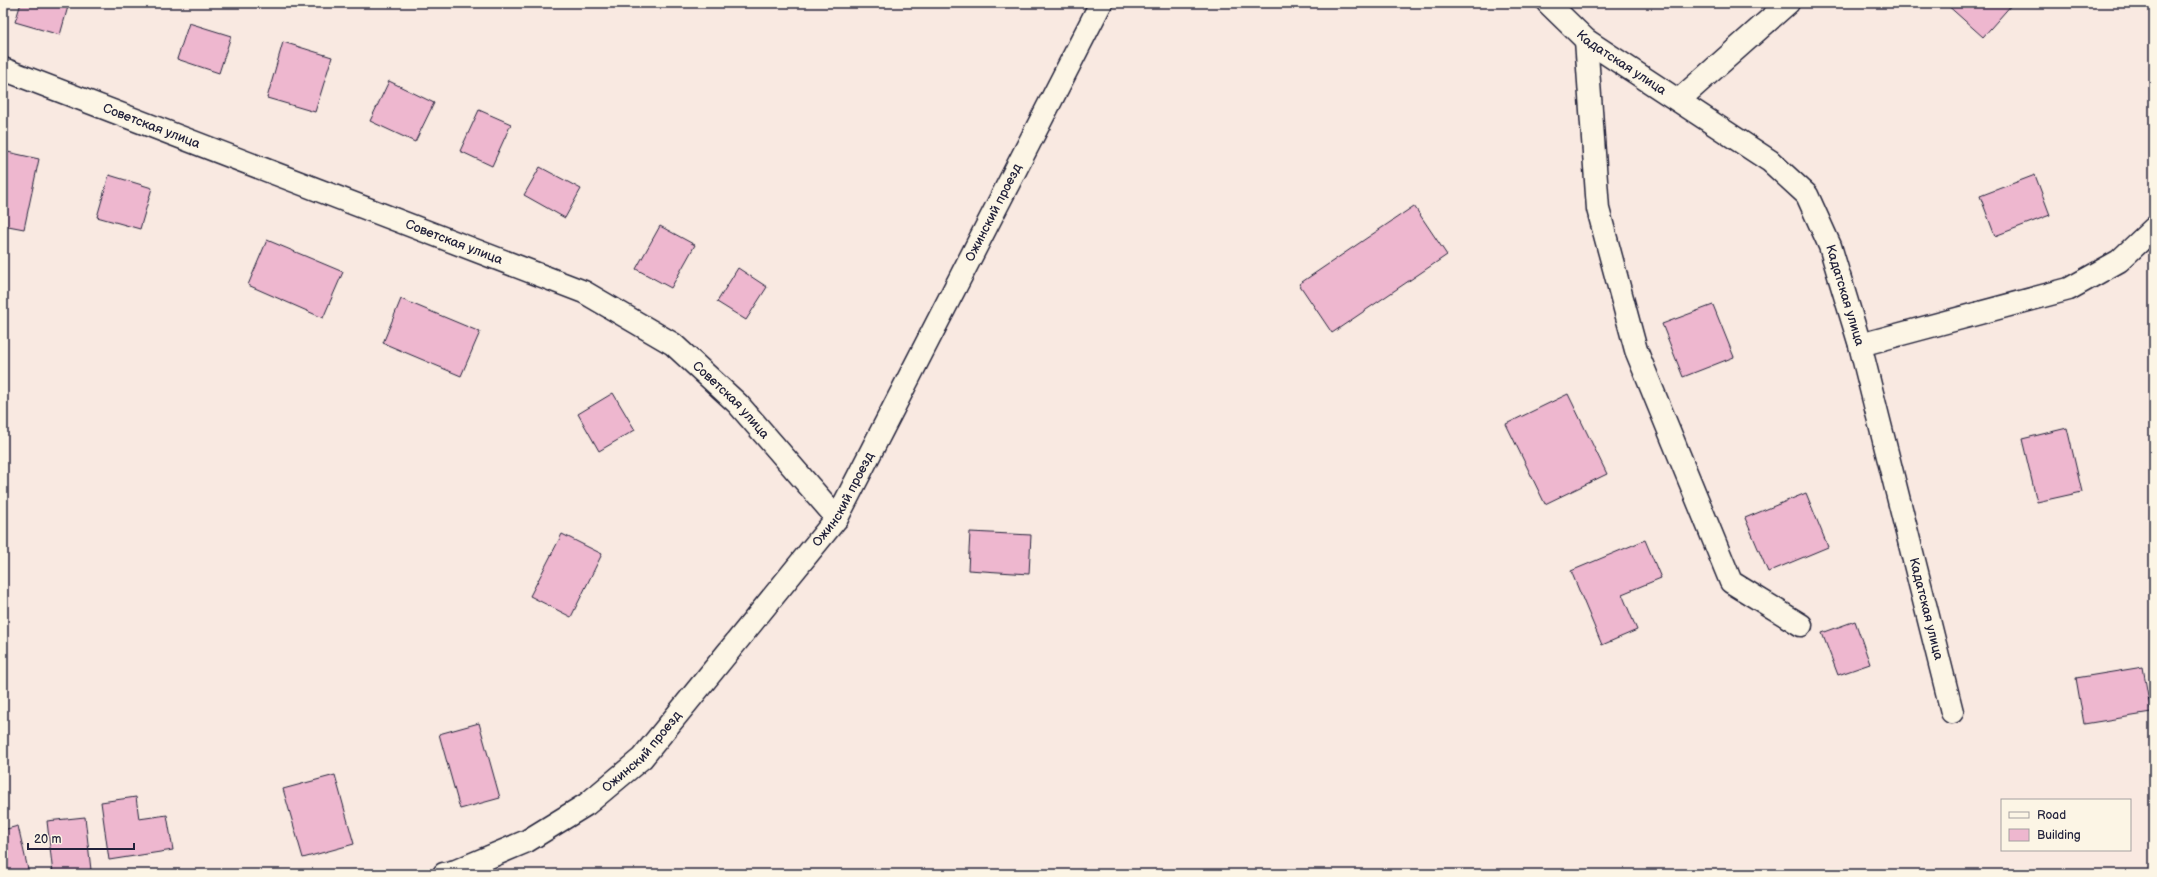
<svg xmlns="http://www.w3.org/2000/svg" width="2157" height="877" font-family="'Balsamiq Sans',sans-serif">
	<rect width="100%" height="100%" fill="#f9e9e1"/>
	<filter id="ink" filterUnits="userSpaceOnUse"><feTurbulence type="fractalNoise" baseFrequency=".025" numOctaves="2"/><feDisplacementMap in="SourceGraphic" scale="8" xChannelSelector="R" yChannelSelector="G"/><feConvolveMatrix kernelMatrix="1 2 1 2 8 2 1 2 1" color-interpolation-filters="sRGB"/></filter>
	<g filter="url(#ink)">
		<!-- building -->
		<g fill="#eeb7cf" stroke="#22223b">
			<path d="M 21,3 L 69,3 L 60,35 L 15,22 Z"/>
			<path d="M 1945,3 L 2013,3 L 1983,37 Z"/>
			<path d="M 189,23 L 231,36 L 219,73 L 177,59 Z"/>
			<path d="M 283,42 L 332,57 L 315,112 L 267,98 Z"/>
			<path d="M 389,81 L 434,103 L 415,142 L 370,121 Z"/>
			<path d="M 479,110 L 511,124 L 492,166 L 460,151 Z"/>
			<path d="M 3,151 L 39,159 L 24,229 L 3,225 Z"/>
			<path d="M 540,167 L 581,189 L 565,218 L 524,195 Z"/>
			<path d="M 109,175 L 152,188 L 140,229 L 97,217 Z"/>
			<path d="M 2035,175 L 2050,215 L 1995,236 L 1980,196 Z"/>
			<path d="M 1414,206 L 1447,255 L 1332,333 L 1299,284 Z"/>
			<path d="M 660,226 L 695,245 L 671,288 L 636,269 Z"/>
			<path d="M 267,240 L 343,272 L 323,318 L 248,285 Z"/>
			<path d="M 738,268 L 767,287 L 746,320 L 717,302 Z"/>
			<path d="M 401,299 L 480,332 L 461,376 L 383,343 Z"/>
			<path d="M 1713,305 L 1734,357 L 1683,377 L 1662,324 Z"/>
			<path d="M 613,393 L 635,430 L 599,451 L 578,414 Z"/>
			<path d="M 1568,394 L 1607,474 L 1545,504 L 1506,424 Z"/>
			<path d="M 2067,428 L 2082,492 L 2037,502 L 2022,439 Z"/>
			<path d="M 1806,493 L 1828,547 L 1768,572 L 1745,518 Z"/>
			<path d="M 970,532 L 1031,535 L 1029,574 L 968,570 Z"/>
			<path d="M 562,534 L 602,554 L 571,617 L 530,596 Z"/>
			<path d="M 1645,540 L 1661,578 L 1622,594 L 1637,630 L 1602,645 L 1571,571 Z"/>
			<path d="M 1855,621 L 1870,664 L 1838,675 L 1822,633 Z"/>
			<path d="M 2143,667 L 2151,713 L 2084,724 L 2076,678 Z"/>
			<path d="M 479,723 L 500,798 L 460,809 L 439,734 Z"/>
			<path d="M 335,775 L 354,844 L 303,858 L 283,789 Z"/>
			<path d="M 136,797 L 139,819 L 167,815 L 173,850 L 109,860 L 101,802 Z"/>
			<path d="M 85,817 L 91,870 L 53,874 L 47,821 Z"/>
			<path d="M 18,826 L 29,874 L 3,874 L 3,830 Z"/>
		</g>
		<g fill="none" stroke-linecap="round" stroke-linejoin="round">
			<!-- minor casing -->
			<g stroke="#22223b" stroke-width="25">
				<g id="minor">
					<path id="s1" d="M 1548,3 L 1586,40 L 1770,161 L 1807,195 L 1830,246 L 1860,345 L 1952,712"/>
					<path d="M 1586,40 L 1598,209 L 1636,350 L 1731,582 L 1801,625"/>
					<path id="s2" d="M 3,69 L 584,292 L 673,344 L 738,404 L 837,518"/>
					<path d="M 1679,100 L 1788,3"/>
					<path d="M 1860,345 L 2069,289 L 2119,261 L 2154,228"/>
				</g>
			</g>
			<!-- major casing -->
			<g stroke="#22223b" stroke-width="25">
				<g id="major">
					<path id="s3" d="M 444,874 L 456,871 L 527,841 L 587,804 L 642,758 L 837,518 L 1101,3"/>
				</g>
			</g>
			<!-- minor -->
			<use href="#minor" stroke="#fcf5e5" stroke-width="22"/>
			<!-- major -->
			<use href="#major" stroke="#fcf5e5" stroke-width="22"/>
		</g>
	</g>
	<g text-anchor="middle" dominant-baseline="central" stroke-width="4" stroke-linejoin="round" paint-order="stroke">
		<!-- street labels -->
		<g font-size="13" fill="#22223b" stroke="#fcf5e5">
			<text stroke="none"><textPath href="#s1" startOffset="95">Кадатская улица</textPath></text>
			<text stroke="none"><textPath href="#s2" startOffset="159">Советская улица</textPath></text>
			<text stroke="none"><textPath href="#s3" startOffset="884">Ожинский проезд</textPath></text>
			<text stroke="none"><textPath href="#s2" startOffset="483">Советская улица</textPath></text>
			<text stroke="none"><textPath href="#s1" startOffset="431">Кадатская улица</textPath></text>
			<text stroke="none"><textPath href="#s2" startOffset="806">Советская улица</textPath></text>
			<text stroke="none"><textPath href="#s3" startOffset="560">Ожинский проезд</textPath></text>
			<text stroke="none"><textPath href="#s1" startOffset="755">Кадатская улица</textPath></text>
			<text stroke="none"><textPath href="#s3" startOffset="236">Ожинский проезд</textPath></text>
		</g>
	</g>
	<!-- margin -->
	<rect width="2157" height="877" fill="none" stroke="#fcf5e5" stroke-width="16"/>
	<rect x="8" y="8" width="2141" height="861" fill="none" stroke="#22223b" stroke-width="1.5" filter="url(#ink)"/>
	<!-- legend -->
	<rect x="2001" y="799" width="130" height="52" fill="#fcf5e5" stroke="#a5a1a1"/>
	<rect x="2009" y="812" width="20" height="6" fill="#fcf5e5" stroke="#a5a1a1"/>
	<text x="2037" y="819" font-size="12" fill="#22223b">Road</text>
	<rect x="2009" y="829" width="20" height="12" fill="#eeb7cf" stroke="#a5a1a1"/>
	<text x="2037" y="839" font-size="12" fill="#22223b">Building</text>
	<!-- scale -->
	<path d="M28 843v6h106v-6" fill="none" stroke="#22223b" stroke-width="2"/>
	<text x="34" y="843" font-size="12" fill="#22223b" stroke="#fcf5e5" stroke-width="3" paint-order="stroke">20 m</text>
</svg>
